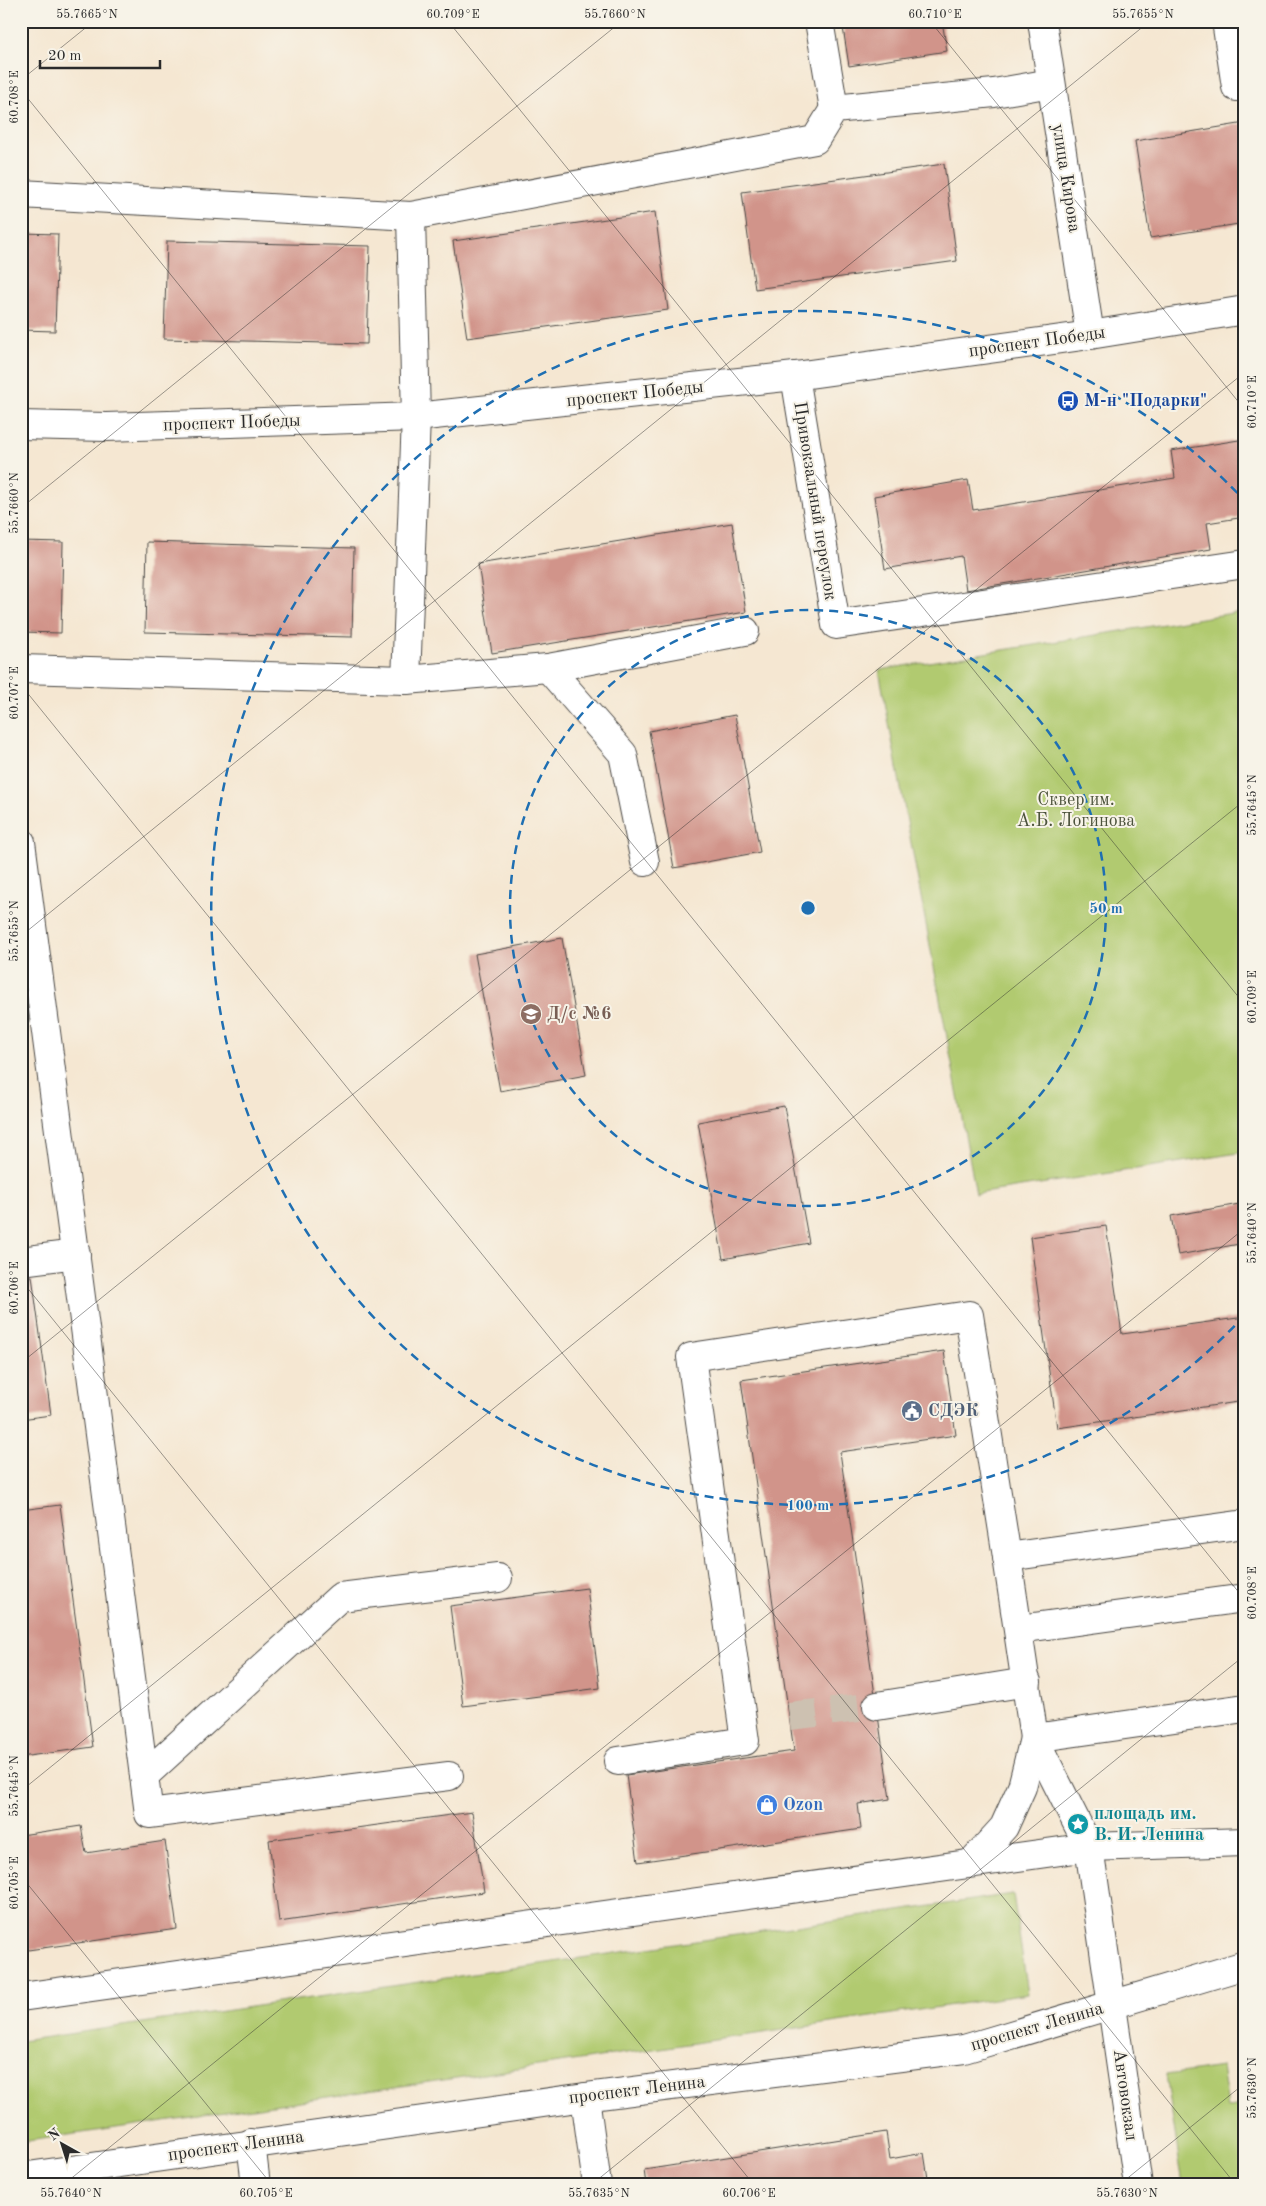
<svg xmlns="http://www.w3.org/2000/svg" width="1266" height="2206" font-family="'Old Standard TT',serif">
	<rect width="100%" height="100%" fill="#f7f3e8"/>
	<filter id="ink" filterUnits="userSpaceOnUse"><feTurbulence type="fractalNoise" baseFrequency=".02" numOctaves="2"/><feDisplacementMap in="SourceGraphic" scale="10" xChannelSelector="R" yChannelSelector="G"/><feConvolveMatrix kernelMatrix="1 2 1 2 8 2 1 2 1" color-interpolation-filters="sRGB"/></filter>
	<filter id="wash" filterUnits="userSpaceOnUse"><feTurbulence type="fractalNoise" baseFrequency=".0096" numOctaves="4" result="noise"/><feDisplacementMap in="SourceGraphic" scale="20" xChannelSelector="R" yChannelSelector="G"/><feGaussianBlur stdDeviation="1.12" result="paint"/><feColorMatrix in="noise" values="0 0 0 0 0 0 0 0 0 0 0 0 0 0 0 0 0 1.4 0 .05"/><feComposite in="paint" operator="in"/></filter>
	<g filter="url(#wash)">
		<rect width="100%" height="100%" fill="#f5e7d2"/>
		<!-- green -->
		<g fill="#b1ca70" stroke="#6e7a4e">
			<path d="M 1245,611 L 1245,1152 L 976,1194 L 879,670 Z"/>
			<path d="M 1013,1894 L 1028,1994 L 21,2142 L 21,2041 Z"/>
			<path d="M 1222,2067 L 1228,2107 L 1245,2105 L 1245,2185 L 1183,2185 L 1166,2075 Z"/>
		</g>
		<g id="blocks">
			<!-- building -->
			<g fill="#d1948a">
				<path d="M 842,21 L 942,21 L 947,51 L 849,66 Z"/>
				<path d="M 1245,123 L 1245,223 L 1150,238 L 1135,141 Z"/>
				<path d="M 944,164 L 957,261 L 755,289 L 742,192 Z"/>
				<path d="M 655,212 L 668,310 L 467,338 L 453,241 Z"/>
				<path d="M 21,233 L 58,234 L 55,331 L 21,330 Z"/>
				<path d="M 167,241 L 370,246 L 367,344 L 164,339 Z"/>
				<path d="M 1245,439 L 1245,517 L 1207,523 L 1211,549 L 966,590 L 961,556 L 885,569 L 874,496 L 968,480 L 973,510 L 1175,478 L 1171,451 Z"/>
				<path d="M 732,523 L 746,612 L 492,653 L 478,564 Z"/>
				<path d="M 21,541 L 63,542 L 61,633 L 21,632 Z"/>
				<path d="M 147,542 L 354,548 L 352,637 L 145,632 Z"/>
				<path d="M 735,715 L 760,852 L 674,868 L 649,731 Z"/>
				<path d="M 562,938 L 586,1075 L 500,1091 L 475,954 Z"/>
				<path d="M 784,1106 L 809,1243 L 723,1259 L 698,1122 Z"/>
				<path d="M 1245,1203 L 1245,1243 L 1178,1255 L 1171,1216 Z"/>
				<path d="M 1106,1226 L 1122,1334 L 1245,1317 L 1245,1401 L 1057,1428 L 1030,1237 Z"/>
				<path d="M 32,1276 L 51,1415 L 21,1419 L 21,1278 Z"/>
				<path d="M 944,1351 L 956,1435 L 840,1452 L 890,1799 L 858,1804 L 861,1829 L 638,1862 L 626,1775 L 794,1751 L 741,1380 Z"/>
				<path d="M 60,1505 L 93,1747 L 21,1757 L 21,1510 Z"/>
				<path d="M 587,1588 L 600,1688 L 463,1706 L 450,1606 Z"/>
				<path d="M 472,1812 L 484,1892 L 279,1922 L 269,1840 Z"/>
				<path d="M 81,1826 L 86,1853 L 165,1841 L 177,1929 L 21,1951 L 21,1835 Z"/>
				<path d="M 886,2132 L 890,2159 L 924,2153 L 929,2185 L 646,2185 L 644,2170 Z"/>
			</g>
		</g>
	</g>
	<g filter="url(#ink)">
		<use href="#blocks" fill-opacity="0" stroke="#494744" stroke-width="1"/>
		<g fill="none" stroke-linecap="round" stroke-linejoin="round">
			<!-- minor-tunnel -->
			<path stroke="#cdc1b1" stroke-width="28" stroke-dasharray="28 14" stroke-linecap="butt" d="M 789,1716 L 877,1706"/>
			<!-- minor casing -->
			<g stroke="#494744" stroke-width="30">
				<g id="minor">
					<path d="M 819,21 L 834,109"/>
					<path d="M 1042,21 L 1090,335"/>
					<path d="M 1226,21 L 1236,87 L 1245,86"/>
					<path d="M 21,194 L 411,216 L 815,140 L 834,109 L 994,93 L 1051,83"/>
					<path d="M 795,376 L 836,625 L 1245,564"/>
					<path d="M 21,425 L 106,427 L 416,417 L 795,376 L 1090,335 L 1245,310"/>
					<path d="M 548,668 L 623,754 L 645,862"/>
					<path d="M 21,669 L 406,680 L 548,668 L 745,631"/>
					<path d="M 406,680 L 416,417 L 411,216"/>
					<path d="M 21,842 L 149,1814 L 449,1776"/>
					<path d="M 21,1261 L 76,1254"/>
					<path d="M 1019,1629 L 1245,1598"/>
					<path d="M 877,1706 L 1027,1682"/>
					<path d="M 1034,1738 L 1245,1708"/>
					<path d="M 618,1761 L 745,1741 L 691,1357 L 969,1315 L 1007,1557"/>
					<path d="M 144,1776 L 340,1597 L 498,1578"/>
					<path d="M 972,1862 L 1004,1827 L 1022,1787 L 1034,1738"/>
					<path d="M 21,1997 L 1089,1847 L 1245,1842"/>
					<path d="M 585,2097 L 597,2185"/>
					<path d="M 251,2143 L 256,2185"/>
					<path d="M 21,2177 L 585,2097 L 964,2049 L 1245,1965"/>
					<path d="M 1138,2185 L 1089,1847 L 1034,1738 L 1007,1557 L 1245,1524"/>
				</g>
			</g>
			<!-- minor -->
			<use href="#minor" stroke="#fff" stroke-width="28"/>
		</g>
	</g>
	<!-- ticks -->
	<path fill="none" stroke="#2b2b2b" stroke-width="1" stroke-opacity="0.45" d="M 448,21 L 1245,1005M 930,21 L 1245,410M 21,80 L 94,21M 21,90 L 1245,1600M 21,508 L 622,21M 21,685 L 1236,2185M 21,936 L 1150,21M 21,1280 L 754,2185M 21,1363 L 1245,372M 21,1791 L 1245,800M 21,1876 L 272,2185M 63,2185 L 1245,1228M 591,2185 L 1245,1655M 1119,2185 L 1245,2083"/>
	<!-- distance rings -->
	<g fill="none" stroke="#1f6fb2" stroke-width="2.5" stroke-dasharray="9 6">
		<circle cx="808" cy="908" r="298"/>
		<path d="M1245 1315A597 597 0 1 1 1245 501"/>
	</g>
	<!-- icons -->
	<defs>
		<g id="bus-disc" transform="scale(1.125)"><circle r="9.5" fill="#1a4fb4" stroke="#f7f3e8"/><path d="M-5-6H5V4H4V6H2V4H-2V6H-4V4H-5ZM-3.5-4V0h7V-4ZM-3.5 1.2v1.5H-2V1.2ZM2 1.2v1.5H3.5V1.2Z" fill="#fff"/></g>
		<g id="school-disc" transform="scale(1.125)"><circle r="9.5" fill="#8d6e63" stroke="#f7f3e8"/><path d="M0-5L7-2L0 1L-7-2ZM-4 1L0 2.5L4 1V4Q0 6-4 4Z" fill="#fff"/></g>
		<g id="civic-disc" transform="scale(1.125)"><circle r="9.5" fill="#5c6f8a" stroke="#f7f3e8"/><path d="M-.6-6.5H3V-4.5H.6V-3L4-1V1h2V6H-6V1h2V-1L-.6-3ZM-1.2 2.5V6h2.4V2.5Z" fill="#fff"/></g>
		<g id="shop-disc" transform="scale(1.125)"><circle r="9.5" fill="#3f7fe0" stroke="#f7f3e8"/><path d="M-5-2.5h2.3a2.7 3.5 0 0 1 5.4 0H5L5.5 6h-11ZM-1.5-2.5h3a1.5 2.3 0 0 0-3 0Z" fill="#fff"/></g>
		<g id="sight-disc" transform="scale(1.125)"><circle r="9.5" fill="#0f9aa8" stroke="#f7f3e8"/><path d="M0-6L1.8-2.2L6-1.7L2.9 1.2L3.7 5.4L0 3.3L-3.7 5.4L-2.9 1.2L-6-1.7L-1.8-2.2Z" fill="#fff"/></g>
	</defs>
	<g fill-rule="evenodd">
		<use href="#bus-disc" x="1068" y="401"/>
		<use href="#school-disc" x="531" y="1014"/>
		<use href="#civic-disc" x="912" y="1411"/>
		<use href="#shop-disc" x="767" y="1805"/>
		<use href="#sight-disc" x="1078" y="1824"/>
	</g>
	<g text-anchor="middle" dominant-baseline="central" stroke-width="4" stroke-linejoin="round" paint-order="stroke">
		<!-- street labels -->
		<g font-size="18" fill="#2b2b2b" stroke="#f7f3e8">
			<text transform="translate(1066 178) rotate(81)">улица Кирова</text>
			<text transform="translate(1037 342) rotate(-8)">проспект Победы</text>
			<text transform="translate(635 394) rotate(-6)">проспект Победы</text>
			<text transform="translate(232 423) rotate(-2)">проспект Победы</text>
			<text transform="translate(815 501) rotate(81)">Привокзальный переулок</text>
			<text transform="translate(1037 2027) rotate(-16)">проспект Ленина</text>
			<text transform="translate(637 2090) rotate(-7)">проспект Ленина</text>
			<text transform="translate(1125 2095) rotate(82)">Автовокзал</text>
			<text transform="translate(236 2146) rotate(-8)">проспект Ленина</text>
		</g>
		<!-- transit labels -->
		<g font-size="18" font-weight="bold" fill="#164399" stroke="#f7f3e8" text-anchor="start">
			<text x="1084" y="401">М-н "Подарки"</text>
		</g>
		<!-- park labels -->
		<g font-size="18" fill="#4c533c" stroke="#f7f3e8">
			<text x="1076" y="800">Сквер им.<tspan x="1076" dy="21">А.Б. Логинова</tspan></text>
		</g>
		<!-- education labels -->
		<g font-size="18" font-weight="bold" fill="#785e54" stroke="#f7f3e8" text-anchor="start">
			<text x="547" y="1014">Д/с №6</text>
		</g>
		<!-- service labels -->
		<g font-size="18" font-weight="bold" fill="#4e5e75" stroke="#f7f3e8" text-anchor="start">
			<text x="928" y="1411">СДЭК</text>
		</g>
		<!-- shop labels -->
		<g font-size="18" font-weight="bold" fill="#366cbe" stroke="#f7f3e8" text-anchor="start">
			<text x="783" y="1805">Ozon</text>
		</g>
		<!-- culture labels -->
		<g font-size="18" font-weight="bold" fill="#0d838f" stroke="#f7f3e8" text-anchor="start">
			<text x="1094" y="1814">площадь им.<tspan x="1094" dy="21">В. И. Ленина</tspan></text>
		</g>
	</g>
	<circle cx="808" cy="908" r="8" fill="#1f6fb2" stroke="#f7f3e8" stroke-width="2.5"/>
	<g font-size="15" text-anchor="middle" font-weight="bold" fill="#1f6fb2" stroke="#f7f3e8" stroke-width="4" stroke-linejoin="round" paint-order="stroke">
		<text x="1106" y="913">50 m</text>
		<text x="808" y="1510">100 m</text>
	</g>
	<!-- margin -->
	<rect width="1266" height="2206" fill="none" stroke="#f7f3e8" stroke-width="55"/>
	<!-- north arrow -->
	<g transform="translate(62 2144) rotate(321)" stroke="#f7f3e8" stroke-width="4" paint-order="stroke">
	<path d="M0-4L9 19L0 12L-9 19Z" fill="#2b2b2b"/>
	<text y="-8" font-size="14" font-weight="bold" text-anchor="middle" fill="#2b2b2b">N</text>
	</g>
	<!-- scale -->
	<path d="M40 60v8h120v-8" fill="none" stroke="#2b2b2b" stroke-width="2.5"/>
	<text x="48" y="60" font-size="15" fill="#2b2b2b" stroke="#f7f3e8" stroke-width="4" paint-order="stroke">20 m</text>
	<rect x="28" y="28" width="1210" height="2150" fill="none" stroke="#2b2b2b" stroke-width="2"/>
	<g font-size="12" text-anchor="middle" fill="#2b2b2b">
		<text x="87" y="18">55.7665°N</text>
		<text x="453" y="18">60.709°E</text>
		<text x="615" y="18">55.7660°N</text>
		<text x="935" y="18">60.710°E</text>
		<text x="1143" y="18">55.7655°N</text>
		<text transform="translate(14 97) rotate(-90)" y="4">60.708°E</text>
		<text transform="translate(1252 402) rotate(-90)" y="4">60.710°E</text>
		<text transform="translate(14 503) rotate(-90)" y="4">55.7660°N</text>
		<text transform="translate(14 693) rotate(-90)" y="4">60.707°E</text>
		<text transform="translate(1252 805) rotate(-90)" y="4">55.7645°N</text>
		<text transform="translate(14 931) rotate(-90)" y="4">55.7655°N</text>
		<text transform="translate(1252 997) rotate(-90)" y="4">60.709°E</text>
		<text transform="translate(1252 1233) rotate(-90)" y="4">55.7640°N</text>
		<text transform="translate(14 1288) rotate(-90)" y="4">60.706°E</text>
		<text transform="translate(1252 1593) rotate(-90)" y="4">60.708°E</text>
		<text transform="translate(14 1786) rotate(-90)" y="4">55.7645°N</text>
		<text transform="translate(14 1883) rotate(-90)" y="4">60.705°E</text>
		<text transform="translate(1252 2088) rotate(-90)" y="4">55.7630°N</text>
		<text x="71" y="2197">55.7640°N</text>
		<text x="266" y="2197">60.705°E</text>
		<text x="599" y="2197">55.7635°N</text>
		<text x="749" y="2197">60.706°E</text>
		<text x="1127" y="2197">55.7630°N</text>
	</g>
</svg>
